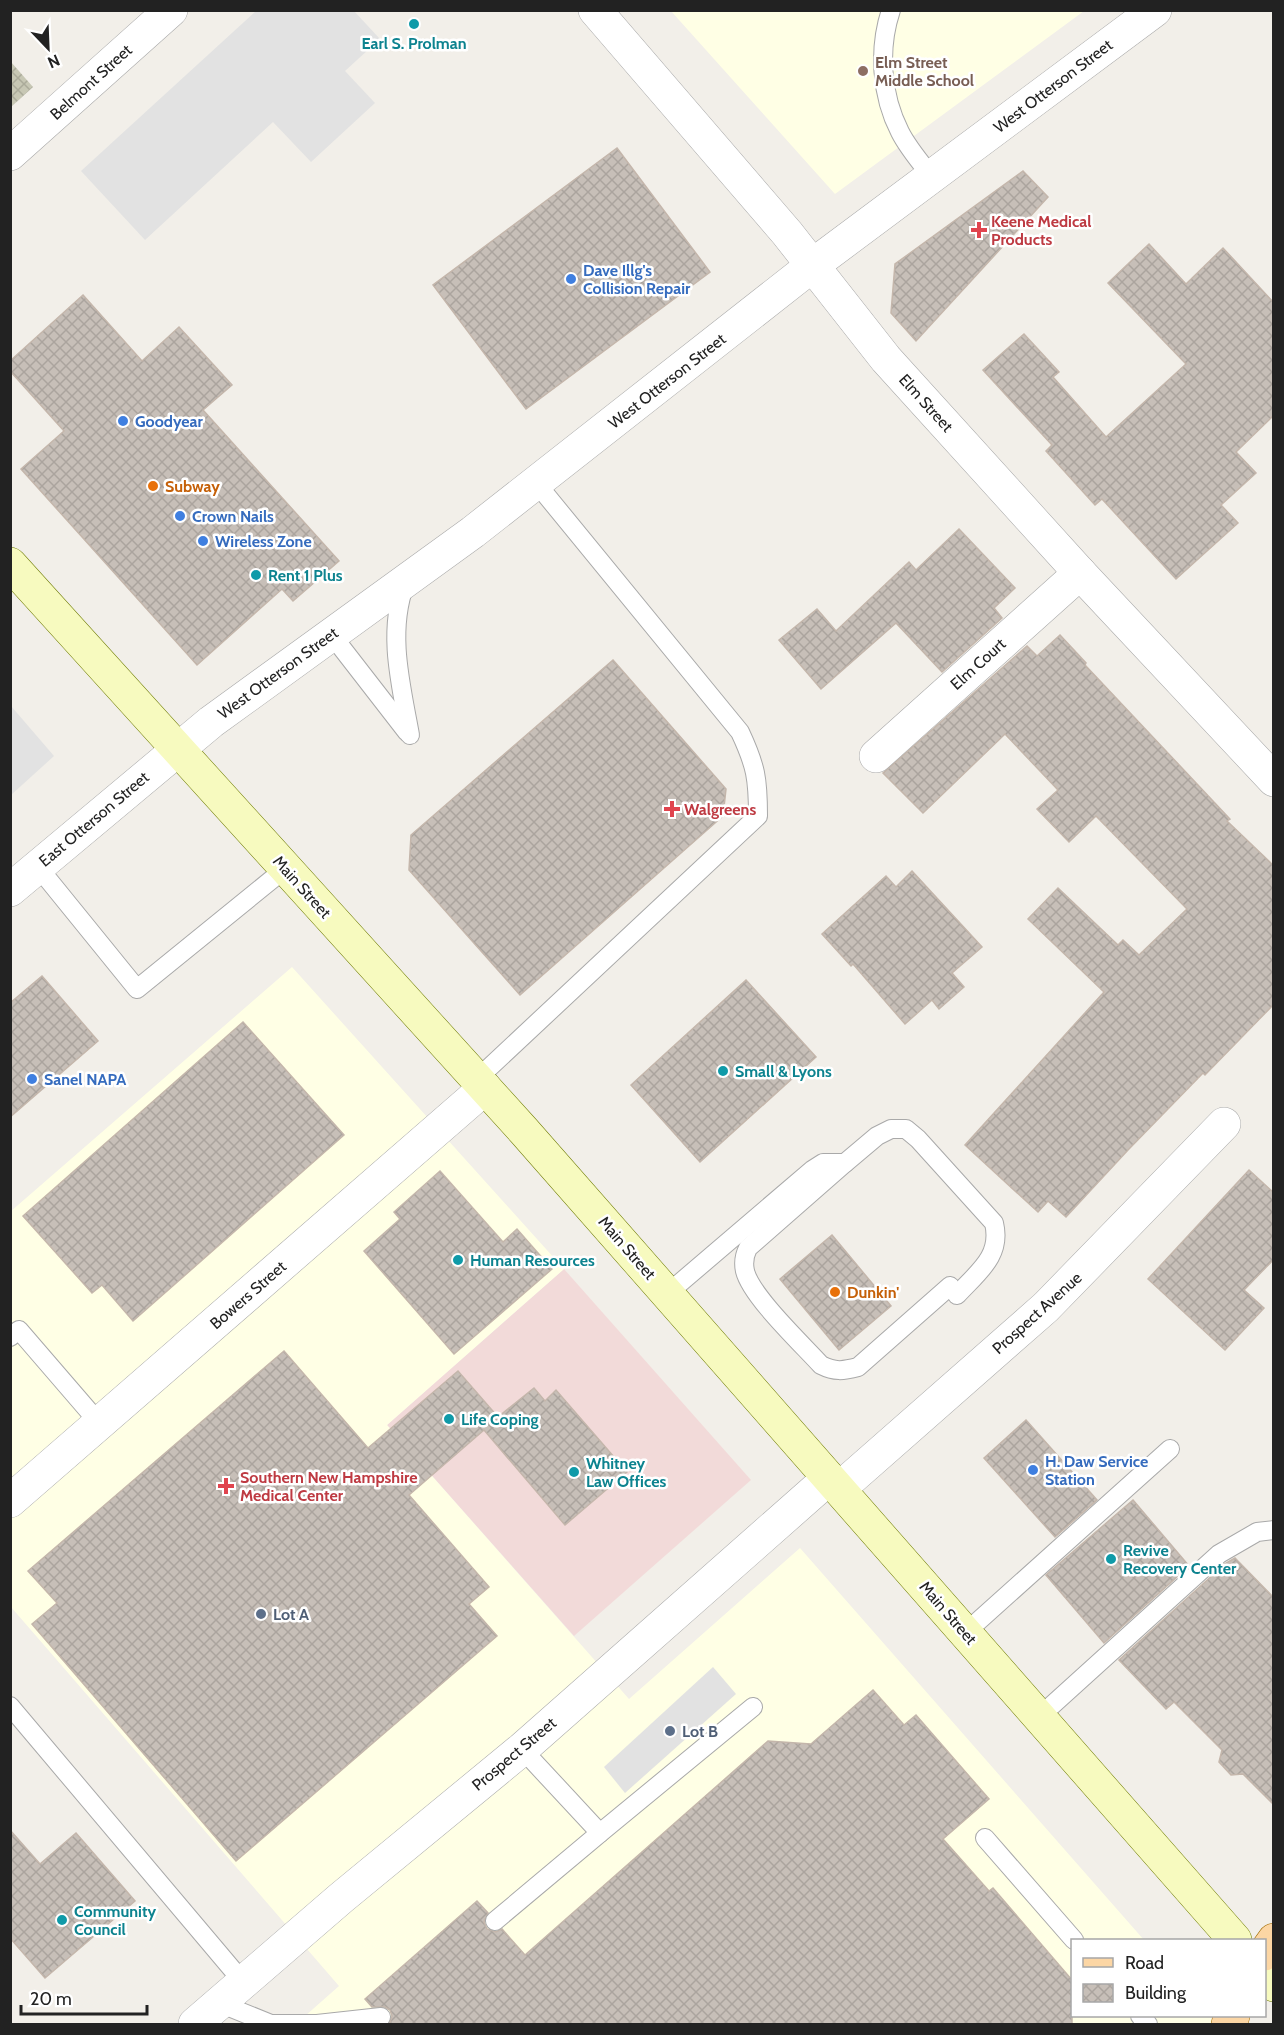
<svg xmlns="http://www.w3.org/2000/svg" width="1284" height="2035" font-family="Cabin,sans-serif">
	<defs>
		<pattern id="construction-cross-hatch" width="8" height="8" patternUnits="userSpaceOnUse" patternTransform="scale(1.5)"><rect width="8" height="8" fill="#c7c7b4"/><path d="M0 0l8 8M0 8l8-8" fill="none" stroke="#abab9a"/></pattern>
		<pattern id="building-cross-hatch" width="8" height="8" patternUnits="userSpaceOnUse" patternTransform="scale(1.5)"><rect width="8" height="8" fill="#c7bfb8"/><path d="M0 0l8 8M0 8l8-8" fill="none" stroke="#aba49e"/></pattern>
	</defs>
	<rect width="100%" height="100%" fill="#f2efe9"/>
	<!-- commercial -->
	<path fill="#f2dad9" d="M 564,1269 L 751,1480 L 574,1636 L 387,1425 Z"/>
	<!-- education -->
	<g fill="#ffffe5">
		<path d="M 671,11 L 1084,11 L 835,194 Z"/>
		<path d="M 292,967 L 564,1269 L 387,1425 L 629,1699 L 800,1548 L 1144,1940 L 1072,1940 L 1072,2016 L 1209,2016 L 1217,2024 L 296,2024 L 339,1986 L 11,1607 L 10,1212 Z"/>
	</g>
	<!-- construction -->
	<path fill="url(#construction-cross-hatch)" d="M 11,62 L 33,87 L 11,107 L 10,107 Z"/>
	<!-- parking -->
	<g fill="#e2e2e2">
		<path d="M 256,11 L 354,11 L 380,39 L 345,71 L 375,103 L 311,162 L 273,122 L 145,240 L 81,171 Z"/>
		<path d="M 11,706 L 54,756 L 11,795 L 10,794 Z"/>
		<path d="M 713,1667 L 736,1694 L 625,1793 L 604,1767 Z"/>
	</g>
	<!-- building -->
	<g fill="url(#building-cross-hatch)" stroke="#c4b6ab" stroke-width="1.5">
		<path d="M 617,148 L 710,272 L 526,409 L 433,285 Z"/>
		<path d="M 1023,171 L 1048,197 L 916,341 L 891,313 L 895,264 Z"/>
		<path d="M 1149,244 L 1186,284 L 1223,248 L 1274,303 L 1274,415 L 1236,452 L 1256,473 L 1221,505 L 1238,523 L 1176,579 L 1102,499 L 1095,505 L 1046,451 L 1052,445 L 983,370 L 1024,334 L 1059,372 L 1053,377 L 1106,437 L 1186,364 L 1108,283 Z"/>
		<path d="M 83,295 L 142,361 L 179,327 L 232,385 L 203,410 L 339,561 L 293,601 L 282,589 L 197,665 L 21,469 L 64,431 L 10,371 L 10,361 Z"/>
		<path d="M 959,529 L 1015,588 L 994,608 L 1002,618 L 942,672 L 896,623 L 821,689 L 779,640 L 817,609 L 836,631 L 909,562 L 916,570 Z"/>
		<path d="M 1060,635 L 1086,663 L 1085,665 L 1230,819 L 1227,821 L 1274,866 L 1274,1004 L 1205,1075 L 1203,1073 L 1128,1150 L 1066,1217 L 1048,1201 L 1038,1212 L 965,1145 L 1104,992 L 1028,919 L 1058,888 L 1118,945 L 1123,940 L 1139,955 L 1187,909 L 1096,816 L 1069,842 L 1037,809 L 1058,790 L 1005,734 L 923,813 L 883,773 L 1027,646 L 1037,656 Z"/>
		<path d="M 613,660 L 726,789 L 723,816 L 520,995 L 409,870 L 411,835 Z"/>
		<path d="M 912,871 L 982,947 L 952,973 L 964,987 L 939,1009 L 932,1000 L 905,1024 L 853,964 L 851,966 L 822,934 L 886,876 L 896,887 Z"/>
		<path d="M 42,976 L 98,1041 L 10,1117 L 10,1003 Z"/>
		<path d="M 746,980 L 816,1057 L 700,1162 L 631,1085 Z"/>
		<path d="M 243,1022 L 344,1135 L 133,1321 L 102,1285 L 92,1293 L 23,1216 Z"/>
		<path d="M 1249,1170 L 1274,1193 L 1274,1259 L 1244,1290 L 1264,1308 L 1225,1350 L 1148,1279 Z"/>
		<path d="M 440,1171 L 503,1242 L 517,1229 L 552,1269 L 454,1354 L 364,1251 L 400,1219 L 394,1212 Z"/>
		<path d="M 832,1235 L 891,1306 L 839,1350 L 780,1279 Z"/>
		<path d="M 284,1351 L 368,1448 L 458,1371 L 498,1417 L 534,1388 L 545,1401 L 556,1390 L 627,1472 L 565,1525 L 484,1430 L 409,1495 L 489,1587 L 469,1604 L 497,1636 L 236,1861 L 32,1624 L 57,1603 L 28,1571 Z"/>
		<path d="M 1026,1420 L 1097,1500 L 1055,1537 L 984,1458 Z"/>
		<path d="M 1133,1500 L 1189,1566 L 1104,1643 L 1046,1575 Z"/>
		<path d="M 1235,1558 L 1274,1598 L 1274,1805 L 1243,1774 L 1231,1775 L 1219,1762 L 1222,1750 L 1174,1702 L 1166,1709 L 1119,1660 L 1226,1563 Z"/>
		<path d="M 873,1690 L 904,1725 L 916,1715 L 989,1799 L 943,1839 L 989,1891 L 993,1888 L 1072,1980 L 1072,2025 L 389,2025 L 392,2016 L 390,2010 L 385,2007 L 372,2007 L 365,1999 L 477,1901 L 488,1913 L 484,1922 L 487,1929 L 496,1932 L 502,1929 L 525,1955 L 768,1741 L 811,1744 Z"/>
		<path d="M 10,1830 L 40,1864 L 76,1833 L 135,1901 L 45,1978 L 10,1938 Z"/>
	</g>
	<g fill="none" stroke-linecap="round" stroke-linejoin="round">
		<!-- lane casing -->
		<g stroke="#a9a9a9" stroke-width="20">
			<g id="lane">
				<path d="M 891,10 C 878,49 881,95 900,132 C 908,148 921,163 932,177"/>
				<path d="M 405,584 C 387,633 401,685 410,735"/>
				<path d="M 331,634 L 407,732"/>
				<path d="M 38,867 L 137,989 L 286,868"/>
				<path d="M 477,1079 L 758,816 C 758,779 756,766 740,732 L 537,484"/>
				<path d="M 845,1163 L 748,1248 C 744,1256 743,1262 745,1271 C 751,1296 802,1344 821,1365 C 835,1372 843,1371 858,1367 L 950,1286"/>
				<path d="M 667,1294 L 812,1170 L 823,1163 L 845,1163 L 877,1136 L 891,1129 L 906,1129 L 918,1139 L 994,1223 C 1002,1256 978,1272 957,1295"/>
				<path d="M 10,1337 L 19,1330 L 100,1424"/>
				<path d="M 965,1633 L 1170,1449"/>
				<path d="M 10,1706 L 243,1982"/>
				<path d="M 1039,1717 L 1219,1554 L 1257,1532 L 1274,1530"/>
				<path d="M 600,1833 L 753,1707"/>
				<path d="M 985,1838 L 1074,1940"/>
				<path d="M 495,1921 L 600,1833 L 522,1749"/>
				<path d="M 219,2003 L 271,2024 L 317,2024 L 381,2017"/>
				<path d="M 1140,2016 L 1148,2024"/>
			</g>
		</g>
		<!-- street casing -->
		<g stroke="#a9a9a9" stroke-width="34">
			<g id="street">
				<path d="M 595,10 L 787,233 L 886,359 L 1080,573 L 1274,780"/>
				<path d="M 10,154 L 171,10"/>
				<path d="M 876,756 L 1080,573"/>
				<path d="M 10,890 L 211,722 L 473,532 L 813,265 L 1155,10"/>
				<path d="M 839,1489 L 1046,1307 L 1224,1124"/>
				<path d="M 10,1501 L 485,1088"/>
				<path d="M 195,2024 L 341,1898 L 522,1749 L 829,1478"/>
			</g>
		</g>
		<!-- secondary casing -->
		<g stroke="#707d05" stroke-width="34">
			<g id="secondary">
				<path d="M 10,564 L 524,1131 L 1235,1940"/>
				<path d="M 1264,1975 L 1274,1985"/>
			</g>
		</g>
		<!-- primary casing -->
		<g stroke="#a06b00" stroke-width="34">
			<g id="primary">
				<path d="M 1264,1954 L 1274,1940"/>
				<path d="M 1228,2024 L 1233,2016"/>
			</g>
		</g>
		<!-- lane -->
		<use href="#lane" stroke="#fff" stroke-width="18"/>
		<!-- street -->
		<use href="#street" stroke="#fff" stroke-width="33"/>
		<!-- secondary -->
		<use href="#secondary" stroke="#f7fabf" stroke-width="33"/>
		<!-- primary -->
		<use href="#primary" stroke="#fcd6a4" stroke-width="33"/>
	</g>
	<!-- markers -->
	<g fill="#0f9aa8" stroke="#fff" stroke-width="2">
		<circle cx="414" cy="24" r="6"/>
		<circle cx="256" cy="575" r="6"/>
		<circle cx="723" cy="1071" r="6"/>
		<circle cx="458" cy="1260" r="6"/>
		<circle cx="449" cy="1419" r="6"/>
		<circle cx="574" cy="1472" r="6"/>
		<circle cx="1111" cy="1559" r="6"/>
		<circle cx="62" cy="1920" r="6"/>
	</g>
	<circle fill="#8d6e63" stroke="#fff" stroke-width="2" cx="863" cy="71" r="6"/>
	<g fill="#e0444e" stroke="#fff" stroke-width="2">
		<path d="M976 221h6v6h6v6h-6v6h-6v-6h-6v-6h6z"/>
		<path d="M669 800h6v6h6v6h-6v6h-6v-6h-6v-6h6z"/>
		<path d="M223 1477h6v6h6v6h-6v6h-6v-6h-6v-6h6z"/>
	</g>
	<g fill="#3f7fe0" stroke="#fff" stroke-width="2">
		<circle cx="571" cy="279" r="6"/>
		<circle cx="123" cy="421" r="6"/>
		<circle cx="180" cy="516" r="6"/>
		<circle cx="203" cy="541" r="6"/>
		<circle cx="32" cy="1079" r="6"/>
		<circle cx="1033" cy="1470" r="6"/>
	</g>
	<g fill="#e8710a" stroke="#fff" stroke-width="2">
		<circle cx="153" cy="486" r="6"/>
		<circle cx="835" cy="1292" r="6"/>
	</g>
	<g fill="#5c6f8a" stroke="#fff" stroke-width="2">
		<circle cx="261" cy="1614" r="6"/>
		<circle cx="670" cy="1731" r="6"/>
	</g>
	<g text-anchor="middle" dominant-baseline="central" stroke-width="5" stroke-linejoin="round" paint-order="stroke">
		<!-- culture labels -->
		<g font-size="16" font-weight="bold" fill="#0d838f" stroke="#fff" text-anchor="start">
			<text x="414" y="43" text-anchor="middle">Earl S. Prolman</text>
			<text x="268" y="575">Rent 1 Plus</text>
			<text x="735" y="1071">Small &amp; Lyons</text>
			<text x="470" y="1260">Human Resources</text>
			<text x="461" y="1419">Life Coping</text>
			<text x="586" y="1463">Whitney<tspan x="586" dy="18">Law Offices</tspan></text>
			<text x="1123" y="1550">Revive<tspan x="1123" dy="18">Recovery Center</tspan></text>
			<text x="74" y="1911">Community<tspan x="74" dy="18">Council</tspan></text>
		</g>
		<!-- education labels -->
		<g font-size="16" font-weight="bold" fill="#785e54" stroke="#fff" text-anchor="start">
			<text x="875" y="62">Elm Street<tspan x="875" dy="18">Middle School</tspan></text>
		</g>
		<!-- street labels -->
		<g font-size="16" fill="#222" stroke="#fff">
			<text transform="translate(91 82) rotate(-42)">Belmont Street</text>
			<text transform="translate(1053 86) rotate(-37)">West Otterson Street</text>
			<text transform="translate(667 381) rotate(-38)">West Otterson Street</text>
			<text transform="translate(926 403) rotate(48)">Elm Street</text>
			<text transform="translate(978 664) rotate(-42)">Elm Court</text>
			<text transform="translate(278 673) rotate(-36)">West Otterson Street</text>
			<text transform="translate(94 819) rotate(-40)">East Otterson Street</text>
			<text transform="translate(302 887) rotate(48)">Main Street</text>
			<text transform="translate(627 1248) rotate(49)">Main Street</text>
			<text transform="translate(248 1295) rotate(-41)">Bowers Street</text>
			<text transform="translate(1037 1313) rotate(-42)">Prospect Avenue</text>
			<text transform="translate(948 1613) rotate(49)">Main Street</text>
			<text transform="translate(514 1754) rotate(-40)">Prospect Street</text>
		</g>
		<!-- health labels -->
		<g font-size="16" font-weight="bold" fill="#be3a42" stroke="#fff" text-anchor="start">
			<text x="991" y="221">Keene Medical<tspan x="991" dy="18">Products</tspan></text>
			<text x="684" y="809">Walgreens</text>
			<text x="240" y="1477">Southern New Hampshire<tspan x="240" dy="18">Medical Center</tspan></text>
		</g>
		<!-- shop labels -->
		<g font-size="16" font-weight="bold" fill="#366cbe" stroke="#fff" text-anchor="start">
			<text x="583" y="270">Dave Illg's<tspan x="583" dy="18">Collision Repair</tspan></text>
			<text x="135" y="421">Goodyear</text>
			<text x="192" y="516">Crown Nails</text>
			<text x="215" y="541">Wireless Zone</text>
			<text x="44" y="1079">Sanel NAPA</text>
			<text x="1045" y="1461">H. Daw Service<tspan x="1045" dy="18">Station</tspan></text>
		</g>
		<!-- food labels -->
		<g font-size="16" font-weight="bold" fill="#c56008" stroke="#fff" text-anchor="start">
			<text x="165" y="486">Subway</text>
			<text x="847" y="1292">Dunkin'</text>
		</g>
		<!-- service labels -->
		<g font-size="16" font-weight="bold" fill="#4e5e75" stroke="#fff" text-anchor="start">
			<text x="273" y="1614">Lot A</text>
			<text x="682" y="1731">Lot B</text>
		</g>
	</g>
	<!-- border -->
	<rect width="1284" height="2035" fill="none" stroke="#222222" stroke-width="24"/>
	<!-- legend -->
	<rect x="1071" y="1939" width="195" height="78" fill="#ffffff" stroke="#a7a7a7" stroke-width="1.5"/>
	<rect x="1083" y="1958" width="30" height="9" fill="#fcd6a4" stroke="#a7a7a7" stroke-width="1.5"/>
	<text x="1125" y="1969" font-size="18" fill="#222222">Road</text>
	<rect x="1083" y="1984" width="30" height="18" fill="url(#building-cross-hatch)" stroke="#a7a7a7" stroke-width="1.5"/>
	<text x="1125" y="1999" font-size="18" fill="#222222">Building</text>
	<!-- north arrow -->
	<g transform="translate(48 48) rotate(157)" stroke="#ffffff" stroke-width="4.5" paint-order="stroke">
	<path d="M0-4.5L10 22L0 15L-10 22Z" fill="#222222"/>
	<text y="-9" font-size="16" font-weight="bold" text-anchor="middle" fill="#222222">N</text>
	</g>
	<!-- scale -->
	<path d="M21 2005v9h126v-9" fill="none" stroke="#222222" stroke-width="3"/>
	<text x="30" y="2005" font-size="18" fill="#222222" stroke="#ffffff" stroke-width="4.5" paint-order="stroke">20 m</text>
</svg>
